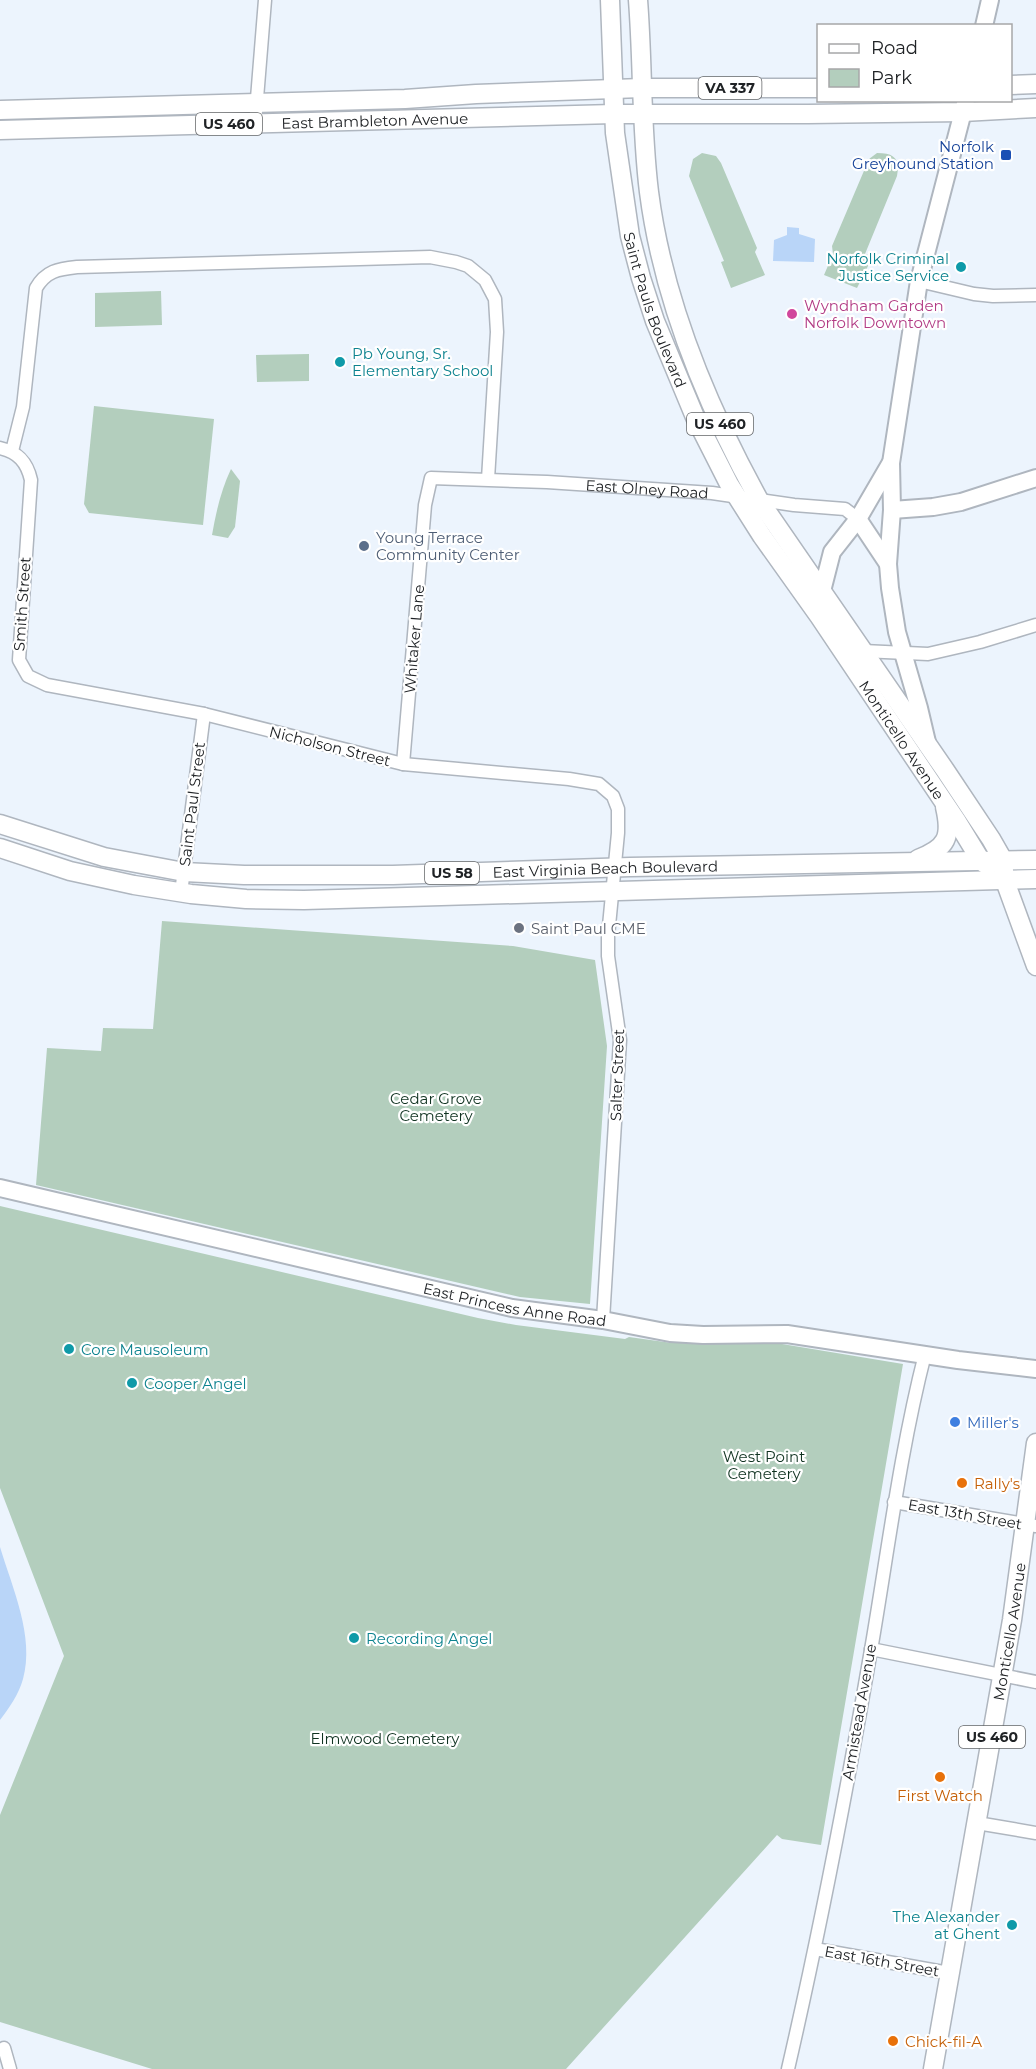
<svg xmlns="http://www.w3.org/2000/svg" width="1036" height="2069" font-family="Montserrat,sans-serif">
	<rect width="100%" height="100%" fill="#ecf4fd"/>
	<!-- green -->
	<g fill="#b3cebd">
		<path d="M 702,153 L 716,156 L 721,163 L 757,248 L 755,252 L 765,275 L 731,288 L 721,262 L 724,261 L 689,176 L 693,159 Z"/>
		<path d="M 877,153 C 895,153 900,159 897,176 L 865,254 L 873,256 L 857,288 L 824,275 L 833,254 L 832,246 L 869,159 Z"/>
		<path d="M 161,291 L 162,325 L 95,327 L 95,293 Z"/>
		<path d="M 309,354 L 309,381 L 257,382 L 256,355 Z"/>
		<path d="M 94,406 L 214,419 L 203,525 L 89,513 L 84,504 Z"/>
		<path d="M 231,469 L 240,481 L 235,527 L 228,538 L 212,535 C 216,512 221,490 231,469 Z"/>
		<path d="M 162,921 L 513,946 L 595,960 L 607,1046 L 590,1304 L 520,1297 L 36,1185 L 47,1048 L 101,1051 L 103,1028 L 153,1029 Z"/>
		<path d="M 0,1206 L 478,1318 L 516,1325 L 625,1339 L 629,1337 L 672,1343 L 776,1343 L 903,1364 L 821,1845 L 782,1839 L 777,1835 L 566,2069 L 152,2069 L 0,2022 L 0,1815 L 64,1656 L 0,1488 Z"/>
	</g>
	<!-- water -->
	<g fill="#b9d5f8">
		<path d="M 787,227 L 799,228 L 799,234 L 815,239 L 814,262 L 773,261 L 774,240 L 787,235 Z"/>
		<path d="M 0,1547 C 12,1587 35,1637 23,1679 C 19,1694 9,1708 0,1720 Z"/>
	</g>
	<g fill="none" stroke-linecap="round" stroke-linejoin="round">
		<!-- street casing -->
		<g stroke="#afb6bf" stroke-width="15">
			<g id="street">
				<path d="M 255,123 L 265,0"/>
				<path d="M 919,281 L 974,294 L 993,296 L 1036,295"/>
				<path d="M 0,448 C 18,452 27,462 31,480 L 19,660 L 28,676 L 47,685 L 204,714 L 403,764 L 569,779 L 599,784 L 613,796 L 618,809 L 618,833 L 608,936 L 608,956 L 620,1040 L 603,1320"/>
				<path d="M 12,451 L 23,407 L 36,288 C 46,271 58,269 77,267 L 430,257 L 456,262 L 468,266 L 485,280 L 495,299 L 497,332 L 488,479"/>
				<path d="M 863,651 L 928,654 L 980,642 L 1036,625"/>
				<path id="s1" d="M 403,764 L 425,505 L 431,478 L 547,482 L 712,493 L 794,505 L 845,509 L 858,519"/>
				<path d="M 181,893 L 204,714"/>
				<path d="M 894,1502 L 1036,1526"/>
				<path d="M 871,1649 L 1036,1682"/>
				<path d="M 977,1823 L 1036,1833"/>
				<path d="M 815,1949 L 949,1973"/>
				<path d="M 4,2048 L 10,2069"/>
				<path d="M 788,2069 C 820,1930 847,1790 871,1650 C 888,1551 900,1452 925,1354"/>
			</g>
		</g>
		<!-- secondary casing -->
		<g stroke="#afb6bf" stroke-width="20">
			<g id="secondary">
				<path d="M 984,26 L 990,0"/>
				<path d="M 892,510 L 933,507 L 961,502 L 1036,478"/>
				<path d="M 858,519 L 888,564"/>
				<path d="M 820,599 L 832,552 L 858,519 L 890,464"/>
				<path d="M 927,742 L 919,708 L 897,632 L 890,588 L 888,564 L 892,510 L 891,463 L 919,281 L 966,100"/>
				<path id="s2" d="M 0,1188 L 512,1308 L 603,1320 L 670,1333 L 703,1335 L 787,1334 L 958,1360 L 1036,1369"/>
			</g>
		</g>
		<!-- primary casing -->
		<g stroke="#afb6bf" stroke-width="21">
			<g id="primary">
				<path id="s3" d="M 610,0 L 615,133 L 630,236 L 641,278 L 655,321 L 695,417 L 729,484 L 762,536 L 819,616 L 956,820 L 981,861 L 988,866"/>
				<path d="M 638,0 C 643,64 641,128 649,192 C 663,301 706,404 759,500 L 945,770 L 991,839 L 1003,860 L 1005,881 L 1036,966"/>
				<path d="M 1010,85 L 1036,84"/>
				<path d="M 0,110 L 405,99 L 476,94 L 642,88 L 818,88"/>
				<path id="s4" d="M 0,130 L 614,114 L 808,114 L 963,112 L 1036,108"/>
				<path id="s5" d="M 0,824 L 104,857 L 184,872 L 244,875 L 393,875 L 630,867 L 1036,860"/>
				<path d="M 0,848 L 70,871 L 134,885 L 191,894 L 246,899 L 304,900 L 1036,879"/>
				<path d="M 918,859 C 947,848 952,837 945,807"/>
				<path id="s6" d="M 933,2069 L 1012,1620 L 1036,1443"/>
			</g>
		</g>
		<!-- street -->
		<use href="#street" stroke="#fff" stroke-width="12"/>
		<!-- secondary -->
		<use href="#secondary" stroke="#fff" stroke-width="16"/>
		<!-- primary -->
		<use href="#primary" stroke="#fff" stroke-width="18"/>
	</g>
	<!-- markers -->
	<rect fill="#1a4fb4" stroke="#fff" stroke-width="2" x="1000" y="149" width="12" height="12" rx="3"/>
	<g fill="#0f9aa8" stroke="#fff" stroke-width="2">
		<circle cx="961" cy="267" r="6"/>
		<circle cx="340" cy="362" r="6"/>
		<circle cx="69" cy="1349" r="6"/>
		<circle cx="132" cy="1383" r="6"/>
		<circle cx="354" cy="1638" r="6"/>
		<circle cx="1012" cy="1925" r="6"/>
	</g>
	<circle fill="#d1479c" stroke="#fff" stroke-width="2" cx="792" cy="314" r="6"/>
	<circle fill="#5c6f8a" stroke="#fff" stroke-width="2" cx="364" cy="546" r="6"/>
	<circle fill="#6b7280" stroke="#fff" stroke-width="2" cx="519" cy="928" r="6"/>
	<circle fill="#3f7fe0" stroke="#fff" stroke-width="2" cx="955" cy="1422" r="6"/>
	<g fill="#e8710a" stroke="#fff" stroke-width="2">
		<circle cx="962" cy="1483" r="6"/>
		<circle cx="940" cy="1777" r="6"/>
		<circle cx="893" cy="2041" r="6"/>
	</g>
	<g text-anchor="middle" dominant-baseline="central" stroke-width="4.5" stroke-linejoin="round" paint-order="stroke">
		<!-- shield labels -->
		<g fill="#fff" stroke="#636567" stroke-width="1.5">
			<rect x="698.5" y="77" width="63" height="22" rx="4.5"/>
			<rect x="196" y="113" width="66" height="22" rx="4.5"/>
			<rect x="687" y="413" width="66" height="22" rx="4.5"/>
			<rect x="425" y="862" width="54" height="22" rx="4.5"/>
			<rect x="959" y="1726" width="66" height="22" rx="4.5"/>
		</g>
		<g font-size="14" font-weight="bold" fill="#202326">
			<text x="730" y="88">VA 337</text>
			<text x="229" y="124">US 460</text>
			<text x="720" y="424">US 460</text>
			<text x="452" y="873">US 58</text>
			<text x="992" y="1737">US 460</text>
		</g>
		<!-- street labels -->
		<g font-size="15" fill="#202326" stroke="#fff">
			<text stroke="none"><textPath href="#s4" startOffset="375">East Brambleton Avenue</textPath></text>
			<text stroke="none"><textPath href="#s3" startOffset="315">Saint Pauls Boulevard</textPath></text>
			<text stroke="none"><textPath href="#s1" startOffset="504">East Olney Road</textPath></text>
			<text transform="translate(22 604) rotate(-86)">Smith Street</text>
			<text transform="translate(414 639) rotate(-85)">Whitaker Lane</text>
			<text stroke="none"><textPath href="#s3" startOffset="814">Monticello Avenue</textPath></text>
			<text transform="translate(330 746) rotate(14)">Nicholson Street</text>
			<text transform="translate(192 804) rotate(-83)">Saint Paul Street</text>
			<text stroke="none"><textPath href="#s5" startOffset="612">East Virginia Beach Boulevard</textPath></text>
			<text transform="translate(617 1075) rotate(-88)">Salter Street</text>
			<text stroke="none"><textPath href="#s2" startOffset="528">East Princess Anne Road</textPath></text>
			<text transform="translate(965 1514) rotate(10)">East 13th Street</text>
			<text stroke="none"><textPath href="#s6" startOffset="444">Monticello Avenue</textPath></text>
			<text transform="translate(859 1712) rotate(-80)">Armistead Avenue</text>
			<text transform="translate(882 1961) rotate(10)">East 16th Street</text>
		</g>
		<!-- transit labels -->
		<g font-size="15" fill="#164399" stroke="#fff" text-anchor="end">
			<text x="994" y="146">Norfolk<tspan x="994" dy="17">Greyhound Station</tspan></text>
		</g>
		<!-- culture labels -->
		<g font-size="15" fill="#0d838f" stroke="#fff" text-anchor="start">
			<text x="949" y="258" text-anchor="end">Norfolk Criminal<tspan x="949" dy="17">Justice Service</tspan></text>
			<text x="352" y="353">Pb Young, Sr.<tspan x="352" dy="17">Elementary School</tspan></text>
			<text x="81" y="1349">Core Mausoleum</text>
			<text x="144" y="1383">Cooper Angel</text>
			<text x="366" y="1638">Recording Angel</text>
			<text x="1000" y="1916" text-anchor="end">The Alexander<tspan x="1000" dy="17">at Ghent</tspan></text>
		</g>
		<!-- hotel labels -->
		<g font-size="15" fill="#b23c85" stroke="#fff" text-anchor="start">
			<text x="804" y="305">Wyndham Garden<tspan x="804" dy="17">Norfolk Downtown</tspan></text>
		</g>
		<!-- service labels -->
		<g font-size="15" fill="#4e5e75" stroke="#fff" text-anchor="start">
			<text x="376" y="537">Young Terrace<tspan x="376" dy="17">Community Center</tspan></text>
		</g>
		<!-- worship labels -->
		<g font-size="15" fill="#5b616d" stroke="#fff" text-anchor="start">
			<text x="531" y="928">Saint Paul CME</text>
		</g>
		<!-- park labels -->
		<g font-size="15" fill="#0f3220" stroke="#fff">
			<text x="436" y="1098">Cedar Grove<tspan x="436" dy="17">Cemetery</tspan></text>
			<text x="764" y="1456">West Point<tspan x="764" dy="17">Cemetery</tspan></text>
			<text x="385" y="1738">Elmwood Cemetery</text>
		</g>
		<!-- shop labels -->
		<g font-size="15" fill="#366cbe" stroke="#fff" text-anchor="start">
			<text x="967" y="1422">Miller's</text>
		</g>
		<!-- food labels -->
		<g font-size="15" fill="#c56008" stroke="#fff" text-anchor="start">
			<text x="974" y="1483">Rally's</text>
			<text x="940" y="1795" text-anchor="middle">First Watch</text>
			<text x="905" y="2041">Chick-fil-A</text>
		</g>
	</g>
	<!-- legend -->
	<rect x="817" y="24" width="195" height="78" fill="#ffffff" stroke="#a6a7a8" stroke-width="1.5"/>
	<rect x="829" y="44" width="30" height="9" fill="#ffffff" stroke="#a6a7a8" stroke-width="1.5"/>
	<text x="871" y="54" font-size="18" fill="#202326">Road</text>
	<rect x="829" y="69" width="30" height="18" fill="#b3cebd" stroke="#a6a7a8" stroke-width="1.5"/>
	<text x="871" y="84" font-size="18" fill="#202326">Park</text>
</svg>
